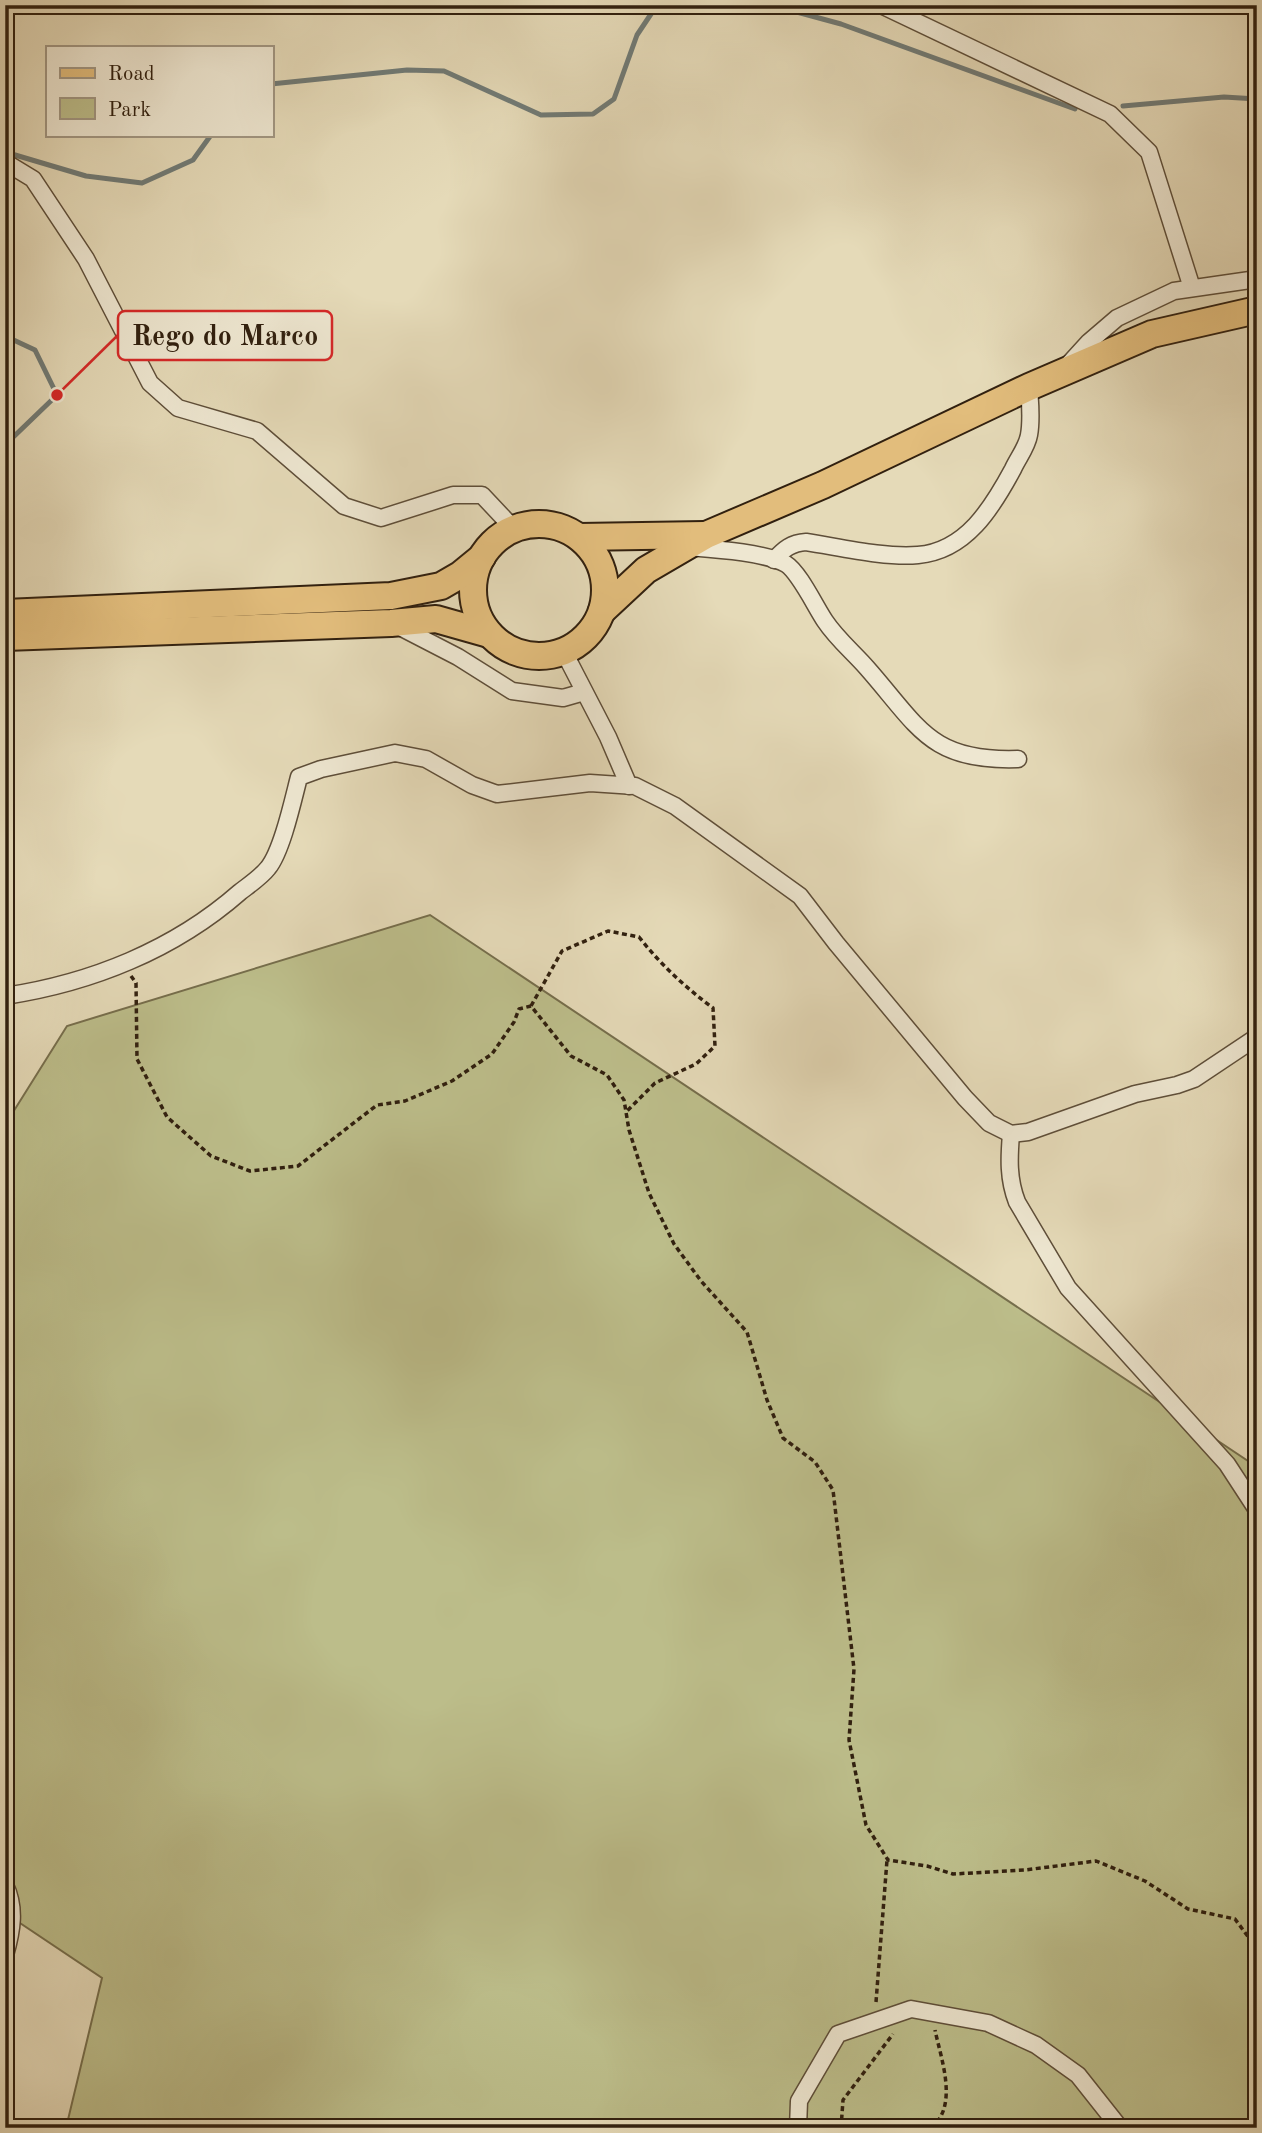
<svg xmlns="http://www.w3.org/2000/svg" width="1262" height="2133" font-family="'Old Standard TT',serif">
	<rect width="100%" height="100%" fill="#e5dab8"/>
	<filter id="stains"><feTurbulence type="fractalNoise" baseFrequency=".00286" numOctaves="4"/><feColorMatrix values="0 0 0 0 .2 0 0 0 0 .09 0 0 0 0 .02 0 0 0 .5 -.17"/></filter>
	<radialGradient id="worn" r=".72"><stop offset=".6" stop-color="#630" stop-opacity="0"/><stop offset="1" stop-color="#630" stop-opacity=".3"/></radialGradient>
	<!-- green -->
	<path fill="#bcbd8a" stroke="#766e4c" stroke-width="2" d="M 430,915 L 1257,1467 L 1257,2128 L 66,2128 L 102,1978 L 5,1913 L 5,1125 L 67,1026 Z"/>
	<g fill="none" stroke-linecap="round" stroke-linejoin="round">
		<!-- stream -->
		<g stroke="#717b76" stroke-width="5">
			<path d="M 771,5 L 841,24 L 1075,109"/>
			<path d="M 271,84 L 407,70 L 444,71 L 541,115 L 593,114 L 614,99 L 637,35 L 653,11 L 679,5"/>
			<path d="M 1123,106 L 1224,97 L 1257,99"/>
			<path d="M 5,152 L 86,176 L 142,183 L 193,160 L 211,135"/>
			<path d="M 5,336 L 35,350 L 57,395 L 5,445"/>
		</g>
		<!-- street casing -->
		<g stroke="#5e4e39" stroke-width="19">
			<g id="street">
				<path d="M 881,5 L 1110,114 L 1149,152 L 1192,288"/>
				<path d="M 5,162 L 33,179 L 86,259 L 150,383 L 178,408 L 257,431 L 344,506 L 381,518 L 453,495 L 482,495 L 514,529"/>
				<path d="M 1068,365 L 1089,342 L 1117,318 L 1174,291 L 1257,279"/>
				<path d="M 687,547 C 712,549 764,552 786,564 C 799,572 815,606 825,621 C 837,639 853,652 867,668 C 919,727 930,762 1018,759"/>
				<path d="M 774,560 C 784,549 791,543 806,542 C 839,547 885,558 918,555 C 966,551 992,508 1013,469 C 1018,458 1027,447 1029,435 C 1032,419 1030,403 1029,387"/>
				<path d="M 396,625 L 458,657 L 512,691 L 563,698 L 584,692"/>
				<path d="M 564,652 L 608,737 L 629,786"/>
				<path d="M 5,996 C 91,983 174,950 240,892 C 249,885 261,877 268,868 C 282,851 293,800 299,777 L 321,769 L 395,753 L 426,759 L 472,785 L 497,794 L 590,783 L 635,786 L 675,806 L 800,896 L 836,943 L 965,1098 L 989,1123 L 1011,1134 L 1028,1132 L 1135,1094 L 1177,1085 L 1194,1079 L 1257,1037"/>
				<path d="M 1011,1134 C 1009,1158 1008,1179 1017,1202 L 1068,1288 L 1227,1464 L 1257,1510"/>
				<path d="M 5,1885 C 16,1908 12,1931 5,1955"/>
				<path d="M 798,2128 L 799,2101 L 838,2034 L 911,2009 L 988,2023 L 1036,2045 L 1078,2075 L 1120,2128"/>
				<path d="M 1255,2128 L 1257,2124"/>
			</g>
		</g>
		<!-- primary casing -->
		<g stroke="#31200f" stroke-width="30">
			<g id="primary">
				<circle cx="539" cy="590" r="66"/>
				<path d="M 579,537 L 705,535"/>
				<path d="M 602,611 L 646,570 L 706,535 L 823,485 L 1029,387 L 1152,334 L 1257,310"/>
				<path d="M 5,613 L 391,596 L 441,586 L 460,575 L 482,557"/>
				<path d="M 5,637 L 391,623 L 436,619 L 489,634"/>
			</g>
		</g>
		<!-- path -->
		<g stroke="#31200f" stroke-width="3.5" stroke-dasharray="5 3.5" stroke-linecap="butt">
			<path d="M 131,976 L 136,983 L 137,1059 L 167,1117 L 211,1156 L 250,1171 L 298,1166 L 377,1105 L 405,1101 L 452,1081 L 492,1054 L 514,1022 L 519,1009 L 531,1006 L 571,1056 L 607,1075 L 624,1100 L 629,1130 L 649,1193 L 674,1244 L 701,1281 L 747,1332 L 767,1400 L 783,1438 L 815,1462 L 833,1490 L 854,1669 L 849,1740 L 866,1825 L 888,1860 L 927,1866 L 953,1874 L 1025,1870 L 1096,1861 L 1145,1881 L 1188,1909 L 1235,1919 L 1252,1942 L 1257,1944"/>
			<path d="M 531,1006 L 562,951 L 608,931 L 639,937 C 661,965 685,987 713,1008 L 715,1046 L 696,1064 L 655,1083 L 627,1111"/>
			<path d="M 876,2002 L 887,1860"/>
			<path d="M 841,2128 L 843,2100 L 893,2034"/>
			<path d="M 931,2128 C 959,2106 941,2059 935,2030"/>
			<path d="M 937,2128 L 939,2122 L 974,2128"/>
		</g>
		<!-- street -->
		<use href="#street" stroke="#eee7d1" stroke-width="16"/>
		<!-- primary -->
		<use href="#primary" stroke="#e2bd7c" stroke-width="26"/>
	</g>
	<!-- callouts -->
	<path fill="none" stroke="#d62828" stroke-width="2.5" d="M57 395L118 335"/>
	<circle fill="#d62828" stroke="#eee7d1" stroke-width="2.5" cx="57" cy="395" r="7"/>
	<rect fill="#eee7d1" stroke="#d62828" stroke-width="2.5" x="118" y="311" width="214" height="49" rx="7"/>
	<g font-size="28" text-anchor="middle" font-weight="bold" fill="#31200f">
		<text x="225" y="345">Rego do Marco</text>
	</g>
	<!-- margin -->
	<rect width="1262" height="2133" fill="none" stroke="#e5dab8" stroke-width="28"/>
	<rect x="7" y="7" width="1248" height="2119" fill="none" stroke="#31200f" stroke-width="3.5"/>
	<rect x="14" y="14" width="1234" height="2105" fill="none" stroke="#31200f" stroke-width="2"/>
	<!-- legend -->
	<rect x="46" y="46" width="228" height="91" fill="#eee7d1" stroke="#a29783" stroke-width="2"/>
	<rect x="60" y="68" width="35" height="10" fill="#e2bd7c" stroke="#a29783" stroke-width="2"/>
	<text x="108" y="80" font-size="21" fill="#31200f">Road</text>
	<rect x="60" y="98" width="35" height="21" fill="#bcbd8a" stroke="#a29783" stroke-width="2"/>
	<text x="108" y="116" font-size="21" fill="#31200f">Park</text>
	<rect width="100%" height="100%" filter="url(#stains)"/>
	<rect width="100%" height="100%" fill="url(#worn)"/>
</svg>
